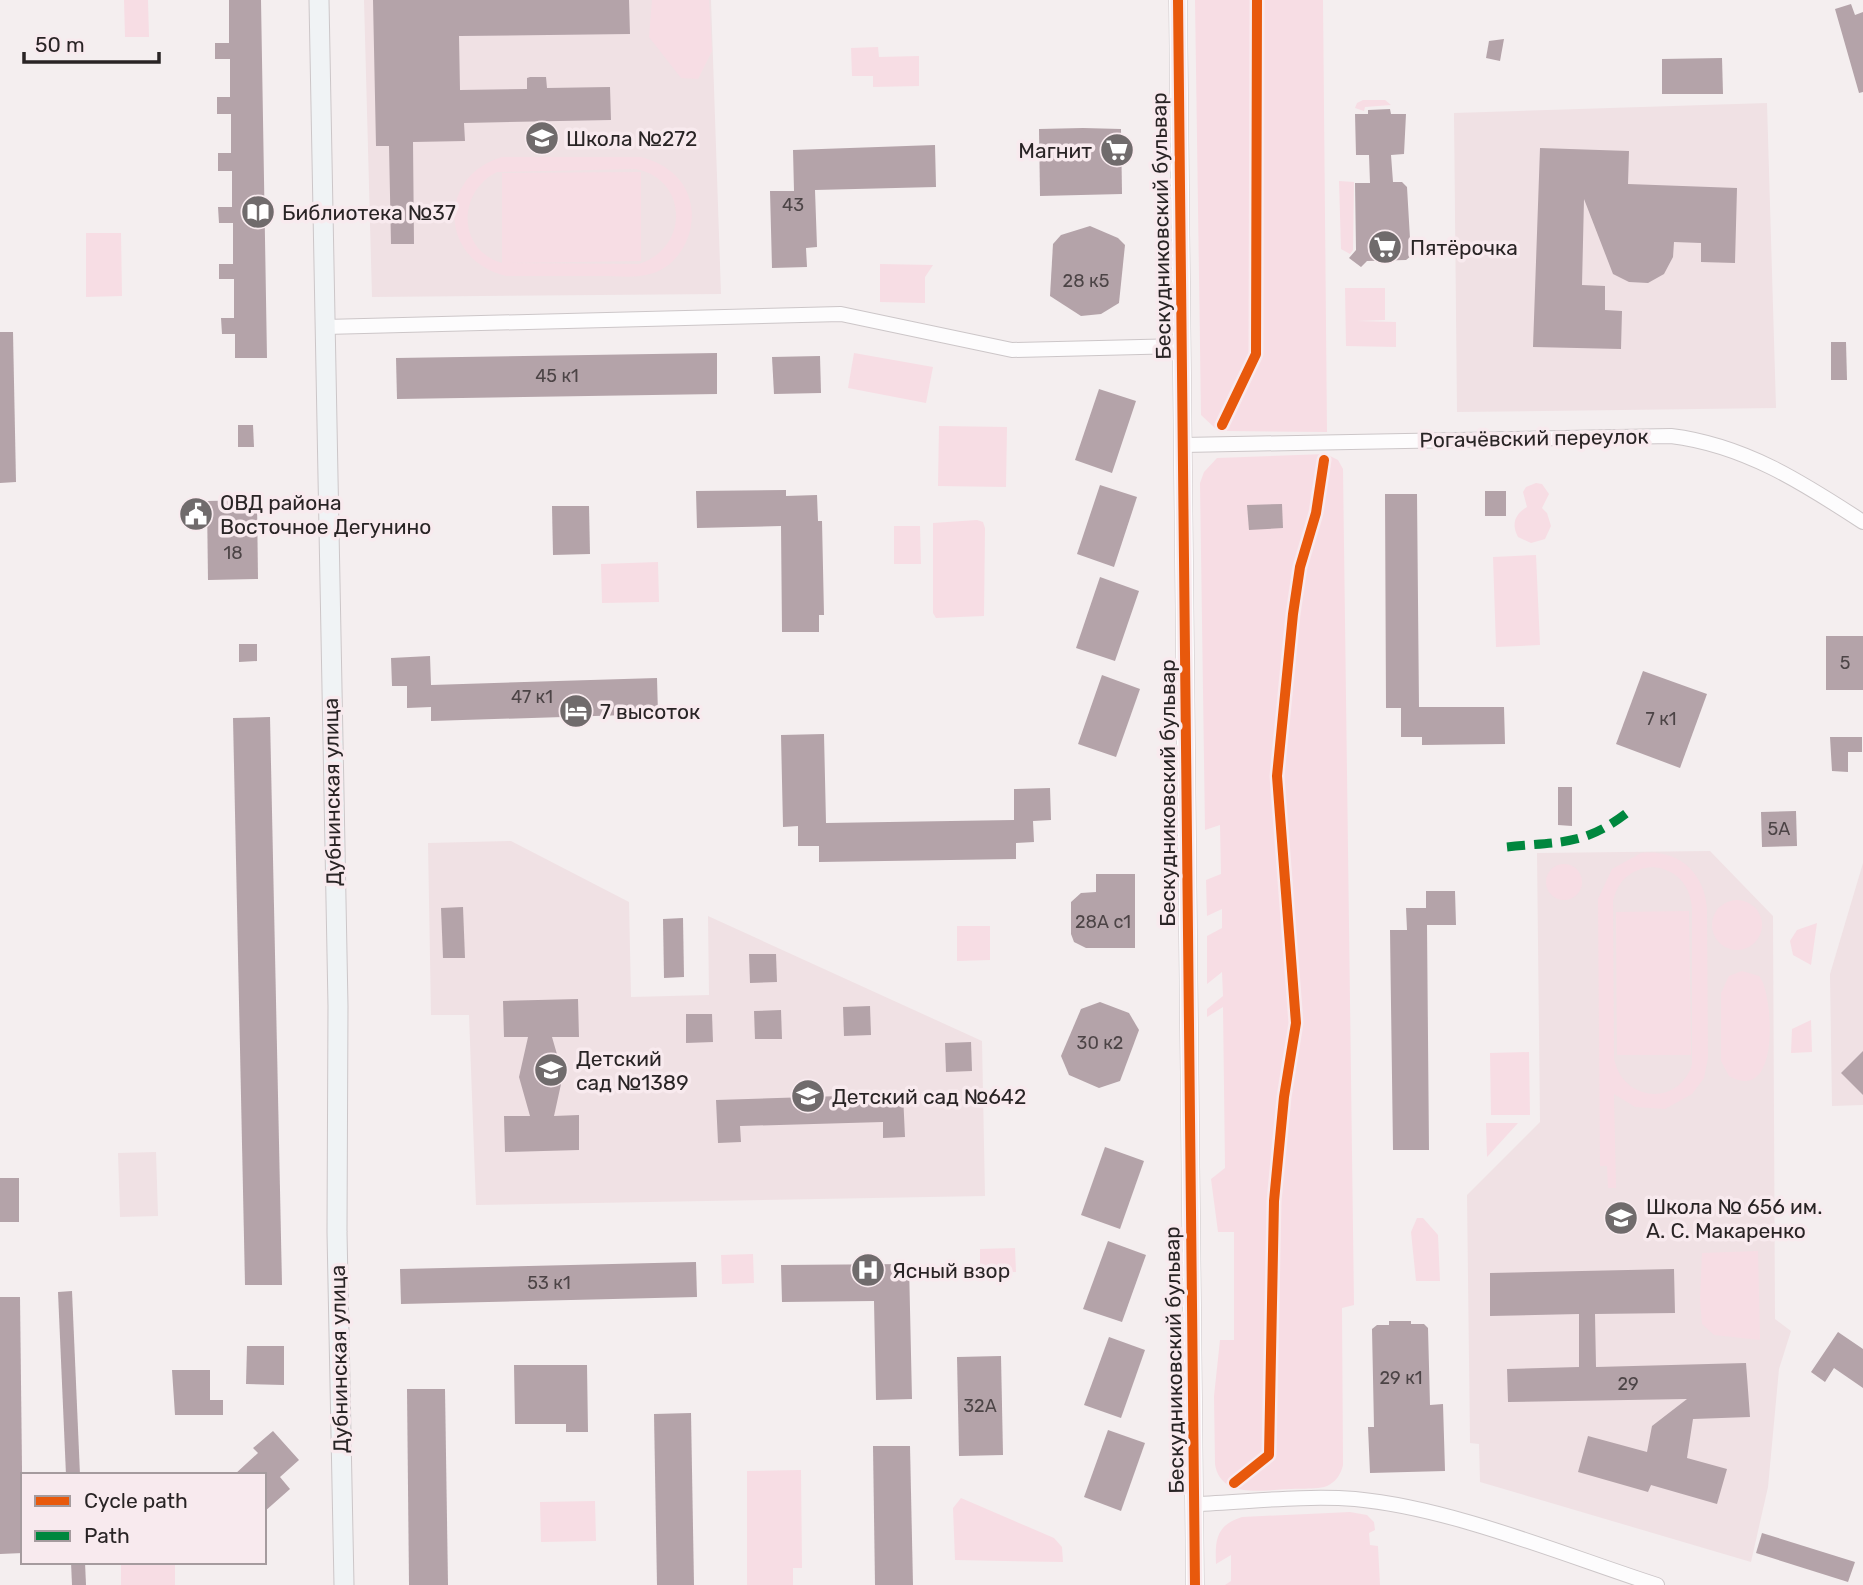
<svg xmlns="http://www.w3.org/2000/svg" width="1863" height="1585" font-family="Rubik,sans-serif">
	<rect width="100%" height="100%" fill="#f4eeef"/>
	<!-- built -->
	<g fill="#f0e1e4">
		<path d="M 364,0 L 711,0 L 721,294 L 372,297 Z"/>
		<path d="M 1767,103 L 1776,408 L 1457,412 L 1454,113 Z"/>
		<path d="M 511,841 L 629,902 L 631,997 L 709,995 L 708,916 L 982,1041 L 985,1196 L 476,1205 L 469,1015 L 431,1015 L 428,843 Z"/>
		<path d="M 1710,851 L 1773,916 L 1775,1319 L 1791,1331 L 1779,1369 L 1768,1487 L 1751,1562 L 1480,1482 L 1479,1444 L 1470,1443 L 1467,1195 L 1540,1122 L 1537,853 Z"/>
		<path d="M 1863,863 L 1863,1105 L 1832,1106 L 1830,974 Z"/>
		<path d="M 156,1152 L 158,1216 L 120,1217 L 118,1153 Z"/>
	</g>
	<!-- green -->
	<g fill="#f7dde4" fill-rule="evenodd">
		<path d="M 124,0 L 148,0 L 149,37 L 125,37 Z"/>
		<path d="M 652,0 L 709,0 L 712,51 L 698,79 L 681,78 L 649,37 Z"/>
		<path d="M 1195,0 L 1323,0 L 1327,432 L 1227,431 L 1215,428 L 1201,415 Z"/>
		<path d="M 878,47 L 879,57 L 919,56 L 919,86 L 873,87 L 873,76 L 852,76 L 851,48 Z"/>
		<path d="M 1363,100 L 1385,100 L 1391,105 L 1365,107 L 1364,111 L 1355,108 L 1357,103 Z"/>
		<path d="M 502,157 L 641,157 C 664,163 684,177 690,201 C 698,232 679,269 646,275 C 632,278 616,276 603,276 C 570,276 538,276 506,276 C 439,260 437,176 502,157 ZM 636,169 C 689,180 689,248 639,264 L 503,263 L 641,261 L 641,172 L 502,173 L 502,263 C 457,250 457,192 497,172 Z"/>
		<path d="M 1339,181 L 1354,182 L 1353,250 L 1350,254 L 1341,249 Z"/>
		<path d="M 86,233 L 121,233 L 122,296 L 86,297 Z"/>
		<path d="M 880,264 L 933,265 L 925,277 L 925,303 L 880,302 Z"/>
		<path d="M 1345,288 L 1385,288 L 1385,320 L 1357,321 L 1396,322 L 1396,347 L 1346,346 Z"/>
		<path d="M 854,353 L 933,367 L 926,403 L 848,388 Z"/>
		<path d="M 939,426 L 1007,427 L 1006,487 L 938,486 Z"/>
		<path d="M 1326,454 L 1338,460 L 1343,469 L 1354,1305 L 1342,1308 L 1343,1465 C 1341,1474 1336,1482 1327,1486 C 1316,1490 1300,1488 1289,1489 C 1263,1490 1220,1499 1215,1464 L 1214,1396 L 1220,1340 L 1234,1340 L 1234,1232 L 1218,1232 L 1211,1179 L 1225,1168 L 1223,1007 L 1207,1017 L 1207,1009 L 1223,996 L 1222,972 L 1207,984 L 1207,936 L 1222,928 L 1222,909 L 1207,916 L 1206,880 L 1221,874 L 1220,825 L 1205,830 L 1200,483 L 1204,472 L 1217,458 Z"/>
		<path d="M 1536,483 L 1542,484 L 1549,494 L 1542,508 L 1547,513 L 1551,526 L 1545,539 L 1531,543 L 1518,537 C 1511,524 1515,514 1527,507 L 1523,492 L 1526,487 Z"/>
		<path d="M 977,520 L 983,522 L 985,528 L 984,616 L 936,618 L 933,613 L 933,523 Z"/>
		<path d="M 894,526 L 920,526 L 921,564 L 894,564 Z"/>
		<path d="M 1536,555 L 1540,645 L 1496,647 L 1493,557 Z"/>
		<path d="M 658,562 L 659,602 L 602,603 L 601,564 Z"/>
		<path d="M 1641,853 C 1677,849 1704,871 1707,908 L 1708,1058 L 1704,1078 L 1692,1094 L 1665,1109 L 1635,1107 L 1614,1094 L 1616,1188 L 1608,1188 L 1607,1166 L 1600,1166 L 1598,899 L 1612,869 ZM 1652,867 C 1676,869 1690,884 1692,908 L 1692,1065 C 1678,1107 1622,1102 1614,1058 L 1613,901 C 1618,880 1631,869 1652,867 Z"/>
		<circle cx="1564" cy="882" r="18"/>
		<circle cx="1737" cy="925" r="25"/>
		<path d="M 1689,911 L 1691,1055 L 1617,1055 L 1616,912 Z"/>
		<path d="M 1817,923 L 1811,965 L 1793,955 L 1790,941 L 1797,930 Z"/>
		<path d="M 957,926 L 990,926 L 990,960 L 957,961 Z"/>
		<path d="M 1742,971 L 1759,976 C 1773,991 1782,1106 1729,1076 L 1721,1061 L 1721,993 L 1729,976 Z"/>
		<path d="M 1811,1020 L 1812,1052 L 1791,1053 L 1792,1029 Z"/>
		<path d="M 1529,1052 L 1530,1115 L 1491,1115 L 1490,1053 Z"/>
		<path d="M 1486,1123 L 1518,1123 L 1487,1157 Z"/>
		<path d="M 1417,1218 L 1423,1218 L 1438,1235 L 1440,1281 L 1416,1281 L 1411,1232 Z"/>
		<path d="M 1015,1248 L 1016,1272 L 980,1273 L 980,1249 Z"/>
		<path d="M 1758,1251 L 1760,1340 L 1714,1335 L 1702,1324 L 1700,1300 L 1702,1253 Z"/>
		<path d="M 753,1254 L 754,1283 L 722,1284 L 721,1255 Z"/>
		<path d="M 801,1470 L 802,1568 L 793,1568 L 793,1585 L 747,1585 L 747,1471 Z"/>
		<path d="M 961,1498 L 1054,1538 L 1062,1547 L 1063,1562 L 955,1560 L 953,1508 Z"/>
		<path d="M 595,1501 L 596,1541 L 541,1542 L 540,1502 Z"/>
		<path d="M 1350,1512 L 1367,1515 L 1374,1522 L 1375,1530 L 1369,1533 L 1370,1545 L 1378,1546 L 1380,1585 L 1225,1585 L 1231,1581 L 1231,1555 L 1216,1564 C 1215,1540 1216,1525 1242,1517 Z"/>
		<rect x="121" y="1562" width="54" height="23"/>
	</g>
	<!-- building -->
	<g fill="#b4a3a9">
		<path d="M 229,0 L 261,0 L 267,358 L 235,358 L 235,334 L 222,334 L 221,318 L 234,318 L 234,279 L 219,279 L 219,264 L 233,264 L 233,223 L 219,223 L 218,207 L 232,207 L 232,171 L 218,171 L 218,153 L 231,153 L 231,114 L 217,114 L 217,97 L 230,97 L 230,59 L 215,59 L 215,43 L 229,43 Z"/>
		<path d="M 373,0 L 629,0 L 630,34 L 459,36 L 460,90 L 527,89 L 527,78 L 530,77 L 546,77 L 547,88 L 610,87 L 611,120 L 464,123 L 465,141 L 413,142 L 414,244 L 391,244 L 389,146 L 376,146 Z"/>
		<path d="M 1851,4 L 1855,15 L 1863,12 L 1863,92 L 1859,93 L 1835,9 Z"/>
		<path d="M 1504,39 L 1500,61 L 1486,58 L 1489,41 Z"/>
		<path d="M 1722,58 L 1723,94 L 1662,94 L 1662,59 Z"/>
		<path d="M 1390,109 L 1391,114 L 1406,114 L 1404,154 L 1391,155 L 1393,182 L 1402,182 L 1407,187 L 1411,256 L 1406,260 L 1367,261 L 1361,267 L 1349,258 L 1356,250 L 1355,183 L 1370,183 L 1369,155 L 1356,155 L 1355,114 L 1368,114 L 1368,110 Z"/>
		<path d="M 1083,128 L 1121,129 L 1122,194 L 1040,196 L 1039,129 Z"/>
		<path d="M 935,145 L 936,187 L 815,190 L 817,247 L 806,248 L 807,267 L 772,268 L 770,191 L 794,191 L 793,150 Z"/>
		<path d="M 1540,148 L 1629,151 L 1628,184 L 1737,188 L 1735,263 L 1701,262 L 1701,243 L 1674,242 L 1673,257 L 1664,274 L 1648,283 L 1629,282 L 1613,274 L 1584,199 L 1582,285 L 1605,286 L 1605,310 L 1622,311 L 1621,349 L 1533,347 Z"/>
		<path d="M 1090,226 L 1118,238 L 1125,245 L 1119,303 L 1101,314 L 1081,316 L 1050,296 L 1053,244 L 1061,235 Z"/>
		<path d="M 0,332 L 13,332 L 16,482 L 0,483 Z"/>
		<path d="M 1831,342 L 1846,342 L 1847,380 L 1831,380 Z"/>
		<path d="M 717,353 L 717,394 L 397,399 L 396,358 Z"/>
		<path d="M 820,356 L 821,393 L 774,394 L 772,357 Z"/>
		<path d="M 1099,389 L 1136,401 L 1112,473 L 1075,460 Z"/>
		<path d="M 238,425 L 253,425 L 254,447 L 238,447 Z"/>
		<path d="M 1100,485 L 1137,497 L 1114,567 L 1077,554 Z"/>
		<path d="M 786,490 L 786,496 L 817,495 L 818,521 L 822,521 L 824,615 L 819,615 L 819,632 L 782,632 L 781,526 L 697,528 L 696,491 Z"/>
		<rect x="1485" y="491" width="21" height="25"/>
		<path d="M 1385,494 L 1417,494 L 1419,707 L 1504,707 L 1505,744 L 1422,745 L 1422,737 L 1401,737 L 1401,708 L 1386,708 Z"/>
		<path d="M 257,500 L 258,579 L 208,580 L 207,501 Z"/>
		<path d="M 1282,504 L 1283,528 L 1249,530 L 1247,505 Z"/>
		<path d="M 552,506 L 589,506 L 590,554 L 553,555 Z"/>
		<path d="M 1100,577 L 1139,591 L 1115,661 L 1076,648 Z"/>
		<rect x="1826" y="636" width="37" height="54"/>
		<path d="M 239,644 L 257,644 L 257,661 L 239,662 Z"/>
		<path d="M 430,656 L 431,685 L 657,678 L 658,714 L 431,721 L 431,707 L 407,708 L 407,686 L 392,686 L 391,658 Z"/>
		<path d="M 1643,671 L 1707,694 L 1680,768 L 1616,744 Z"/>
		<path d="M 1102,675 L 1140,689 L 1116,757 L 1078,744 Z"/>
		<path d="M 270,717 L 282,1285 L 245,1285 L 233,718 Z"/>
		<path d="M 824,734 L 826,823 L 1014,820 L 1014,789 L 1050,788 L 1051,820 L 1033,821 L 1034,842 L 1016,843 L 1016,859 L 819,862 L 819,846 L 798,846 L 798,826 L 783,827 L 781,735 Z"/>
		<path d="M 1830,737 L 1862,737 L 1862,752 L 1848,752 L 1848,772 L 1832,771 Z"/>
		<path d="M 1558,787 L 1572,787 L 1572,826 L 1558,825 Z"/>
		<path d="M 1796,811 L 1797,846 L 1762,847 L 1761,812 Z"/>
		<path d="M 1096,874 L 1135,874 L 1135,948 L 1086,948 L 1074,942 L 1071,934 L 1071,902 L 1081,893 L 1096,892 Z"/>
		<path d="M 1426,891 L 1455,891 L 1456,925 L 1427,925 L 1429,1150 L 1393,1150 L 1390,930 L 1407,930 L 1406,908 L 1426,908 Z"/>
		<path d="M 463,907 L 465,958 L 443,958 L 441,908 Z"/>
		<path d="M 683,918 L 684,977 L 664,978 L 663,919 Z"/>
		<path d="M 749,954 L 776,954 L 777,982 L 750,983 Z"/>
		<path d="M 578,999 L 579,1037 L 552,1037 L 563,1075 L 554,1116 L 579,1115 L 579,1150 L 505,1152 L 504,1116 L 530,1116 L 519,1077 L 528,1037 L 504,1037 L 503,1001 Z"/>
		<path d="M 1100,1002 L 1129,1013 L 1139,1030 L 1120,1081 L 1099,1088 L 1069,1075 L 1061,1056 L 1081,1009 Z"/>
		<path d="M 870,1006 L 871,1035 L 844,1036 L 843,1007 Z"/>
		<path d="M 781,1010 L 782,1039 L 755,1039 L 754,1011 Z"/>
		<path d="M 686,1014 L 712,1014 L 713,1042 L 686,1043 Z"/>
		<path d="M 971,1042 L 972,1071 L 946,1072 L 945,1043 Z"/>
		<path d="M 1863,1051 L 1863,1095 L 1841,1073 Z"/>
		<path d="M 903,1094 L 905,1137 L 883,1138 L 883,1122 L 740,1126 L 741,1142 L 718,1143 L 716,1100 Z"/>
		<path d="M 1105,1147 L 1144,1161 L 1120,1229 L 1081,1215 Z"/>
		<rect x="0" y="1178" width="19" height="44"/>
		<path d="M 1108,1241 L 1146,1255 L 1122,1322 L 1083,1309 Z"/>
		<path d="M 696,1262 L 697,1297 L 401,1304 L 400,1269 Z"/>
		<path d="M 909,1264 L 912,1399 L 876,1400 L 874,1301 L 782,1302 L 781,1265 Z"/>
		<path d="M 1674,1269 L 1675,1313 L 1595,1314 L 1596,1367 L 1746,1363 L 1750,1417 L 1693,1419 L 1687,1458 L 1727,1469 L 1717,1504 L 1651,1485 L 1648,1492 L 1578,1472 L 1588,1436 L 1647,1452 L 1652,1426 L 1687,1399 L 1508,1402 L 1507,1369 L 1579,1367 L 1579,1314 L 1490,1316 L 1490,1273 Z"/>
		<path d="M 72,1291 L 80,1475 L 66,1475 L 58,1292 Z"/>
		<path d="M 0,1297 L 20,1297 L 23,1553 L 0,1554 Z"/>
		<path d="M 1389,1321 L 1411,1321 L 1411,1324 L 1424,1324 L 1428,1328 L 1430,1405 L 1443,1404 L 1445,1471 L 1370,1473 L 1368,1427 L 1374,1427 L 1372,1329 L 1377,1325 L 1389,1325 Z"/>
		<path d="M 1838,1332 L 1863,1349 L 1863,1388 L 1834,1368 L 1825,1382 L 1811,1372 Z"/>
		<path d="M 1109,1337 L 1145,1350 L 1121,1418 L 1084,1405 Z"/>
		<path d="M 247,1346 L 284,1346 L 284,1385 L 246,1384 Z"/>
		<path d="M 1001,1356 L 1003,1455 L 959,1456 L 957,1357 Z"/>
		<path d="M 514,1365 L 587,1365 L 588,1432 L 566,1432 L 566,1424 L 515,1424 Z"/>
		<path d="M 172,1370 L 210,1370 L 210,1400 L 223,1400 L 223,1415 L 175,1415 Z"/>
		<path d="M 407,1389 L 445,1389 L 448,1585 L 409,1585 Z"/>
		<path d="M 691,1413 L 694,1585 L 657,1585 L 654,1414 Z"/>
		<path d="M 1108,1430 L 1145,1443 L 1121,1511 L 1084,1497 Z"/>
		<path d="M 273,1431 L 299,1460 L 280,1477 L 290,1489 L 264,1512 L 264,1475 L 234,1475 L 258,1453 L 253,1448 Z"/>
		<path d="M 873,1446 L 910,1446 L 913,1585 L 875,1585 Z"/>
		<path d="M 1762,1533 L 1855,1562 L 1848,1582 L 1756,1553 Z"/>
		<path d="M 71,1562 L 85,1562 L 86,1585 L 72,1585 Z"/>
	</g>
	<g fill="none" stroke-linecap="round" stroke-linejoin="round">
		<!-- minor casing -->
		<g stroke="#ccc6c8" stroke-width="16">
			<g id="minor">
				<path d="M 325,327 L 841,314 L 1012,350 L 1182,346"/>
				<path d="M 1183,445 L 1671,436 C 1744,445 1802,482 1863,522"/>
				<path d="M 1195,1504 C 1248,1502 1303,1495 1355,1499 C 1452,1508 1564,1555 1657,1585"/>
			</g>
		</g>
		<!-- tertiary casing -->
		<g stroke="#ccc6c8" stroke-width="19">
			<path id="tertiary" d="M 1178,0 L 1195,1585"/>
		</g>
		<!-- secondary casing -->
		<g stroke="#ccc6c8" stroke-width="21">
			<path id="secondary" d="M 319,0 L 338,1006 L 337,1232 L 344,1585"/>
		</g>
		<!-- minor -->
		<use href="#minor" stroke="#fdfcfd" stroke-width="14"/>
		<!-- tertiary -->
		<use href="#tertiary" stroke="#fdfcfd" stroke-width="18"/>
		<!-- secondary -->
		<use href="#secondary" stroke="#f0f3f5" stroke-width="19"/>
		<!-- quiet -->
		<path stroke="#00873e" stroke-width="9" stroke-dasharray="18 9" stroke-linecap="butt" d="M 1507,847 C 1565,841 1586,846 1633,808"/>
		<!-- cycleway casing -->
		<g stroke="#f8eaee" stroke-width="15">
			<g id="cycleway">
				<path d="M 1178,0 L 1195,1585"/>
				<path d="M 1222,425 L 1256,354 L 1257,0"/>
				<path d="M 1234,1483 L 1269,1455 L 1274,1201 L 1284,1097 L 1296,1023 L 1277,776 L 1293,614 L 1300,567 L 1316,513 L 1324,460"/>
			</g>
		</g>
		<!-- cycleway -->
		<use href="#cycleway" stroke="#e8590c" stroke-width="10"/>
	</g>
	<!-- icons -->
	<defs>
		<g id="school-disc" transform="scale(1.75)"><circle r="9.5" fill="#706b6c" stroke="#f8eaee"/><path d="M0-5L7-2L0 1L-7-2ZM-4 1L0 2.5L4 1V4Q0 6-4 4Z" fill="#fff"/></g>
		<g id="supermarket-disc" transform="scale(1.75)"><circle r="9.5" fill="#706b6c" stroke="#f8eaee"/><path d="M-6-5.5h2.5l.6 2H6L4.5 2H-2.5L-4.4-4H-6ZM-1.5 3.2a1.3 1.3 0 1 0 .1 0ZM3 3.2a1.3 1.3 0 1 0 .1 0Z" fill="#fff"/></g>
		<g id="library-disc" transform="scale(1.75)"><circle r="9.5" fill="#706b6c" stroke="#f8eaee"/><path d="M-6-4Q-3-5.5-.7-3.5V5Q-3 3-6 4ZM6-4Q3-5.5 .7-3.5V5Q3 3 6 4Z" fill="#fff"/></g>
		<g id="civic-disc" transform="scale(1.75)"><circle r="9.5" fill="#706b6c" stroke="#f8eaee"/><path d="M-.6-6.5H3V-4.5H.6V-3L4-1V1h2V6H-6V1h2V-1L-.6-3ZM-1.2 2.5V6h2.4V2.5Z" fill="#fff"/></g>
		<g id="hotel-disc" transform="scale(1.75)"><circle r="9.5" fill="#706b6c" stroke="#f8eaee"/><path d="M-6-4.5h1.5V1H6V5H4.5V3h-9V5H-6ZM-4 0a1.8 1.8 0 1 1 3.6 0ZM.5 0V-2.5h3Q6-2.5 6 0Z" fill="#fff"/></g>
		<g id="hospital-disc" transform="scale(1.75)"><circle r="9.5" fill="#706b6c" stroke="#f8eaee"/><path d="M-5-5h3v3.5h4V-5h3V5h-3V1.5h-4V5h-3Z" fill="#fff"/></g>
	</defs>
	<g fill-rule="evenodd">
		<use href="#school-disc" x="542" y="138"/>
		<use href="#supermarket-disc" x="1117" y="150"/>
		<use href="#library-disc" x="258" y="212"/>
		<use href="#supermarket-disc" x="1385" y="247"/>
		<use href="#civic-disc" x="196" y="514"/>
		<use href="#hotel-disc" x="576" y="711"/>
		<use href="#school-disc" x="551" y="1070"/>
		<use href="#school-disc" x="808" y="1096"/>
		<use href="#school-disc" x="1621" y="1218"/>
		<use href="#hospital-disc" x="868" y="1270"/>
	</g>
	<g text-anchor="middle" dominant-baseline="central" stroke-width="7" stroke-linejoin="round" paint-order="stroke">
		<!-- number labels -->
		<g font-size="18" fill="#4c4446">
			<text x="793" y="205">43</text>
			<text x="1086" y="281">28 к5</text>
			<text x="557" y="376">45 к1</text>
			<text x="233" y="553">18</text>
			<text x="1845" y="663">5</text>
			<text x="532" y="697">47 к1</text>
			<text x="1661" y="719">7 к1</text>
			<text x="1779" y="829">5А</text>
			<text x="1103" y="922">28А с1</text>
			<text x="1100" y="1043">30 к2</text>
			<text x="549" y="1283">53 к1</text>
			<text x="1401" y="1378">29 к1</text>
			<text x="1628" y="1384">29</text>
			<text x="980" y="1406">32А</text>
		</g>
		<!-- poi labels -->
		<g font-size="21" fill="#292425" stroke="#f8eaee" text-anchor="start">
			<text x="566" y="138">Школа №272</text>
			<text x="1092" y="150" text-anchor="end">Магнит</text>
			<text x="282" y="212">Библиотека №37</text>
			<text x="1410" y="247">Пятёрочка</text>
			<text x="220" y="502">ОВД района<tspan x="220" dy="24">Восточное Дегунино</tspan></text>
			<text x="600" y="711">7 высоток</text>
			<text x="576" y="1058">Детский<tspan x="576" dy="24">сад №1389</tspan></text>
			<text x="832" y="1096">Детский сад №642</text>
			<text x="1646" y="1206">Школа № 656 им.<tspan x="1646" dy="24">А. С. Макаренко</tspan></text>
			<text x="892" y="1270">Ясный взор</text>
		</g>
		<!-- street labels -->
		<g font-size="21" fill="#292425" stroke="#f8eaee">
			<text transform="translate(1161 226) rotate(-91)">Бескудниковский бульвар</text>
			<text transform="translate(1534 438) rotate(-1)">Рогачёвский переулок</text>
			<text transform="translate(332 792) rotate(-91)">Дубнинская улица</text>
			<text transform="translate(1167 793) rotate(-90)">Бескудниковский бульвар</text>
			<text transform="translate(339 1359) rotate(-91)">Дубнинская улица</text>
			<text transform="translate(1174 1360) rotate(-91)">Бескудниковский бульвар</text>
		</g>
	</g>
	<!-- legend -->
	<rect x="21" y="1473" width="245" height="91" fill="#f8eaee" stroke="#a59b9e" stroke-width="2"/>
	<rect x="35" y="1496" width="35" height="10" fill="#e8590c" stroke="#a59b9e" stroke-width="2"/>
	<text x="84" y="1508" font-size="21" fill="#292425">Cycle path</text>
	<rect x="35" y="1531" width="35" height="10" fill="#00873e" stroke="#a59b9e" stroke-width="2"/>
	<text x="84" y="1543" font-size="21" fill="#292425">Path</text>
	<!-- scale -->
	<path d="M24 52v10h135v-10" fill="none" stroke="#292425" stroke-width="3.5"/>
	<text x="35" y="52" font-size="21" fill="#292425" stroke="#f8eaee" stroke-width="5" paint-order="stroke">50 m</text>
</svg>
